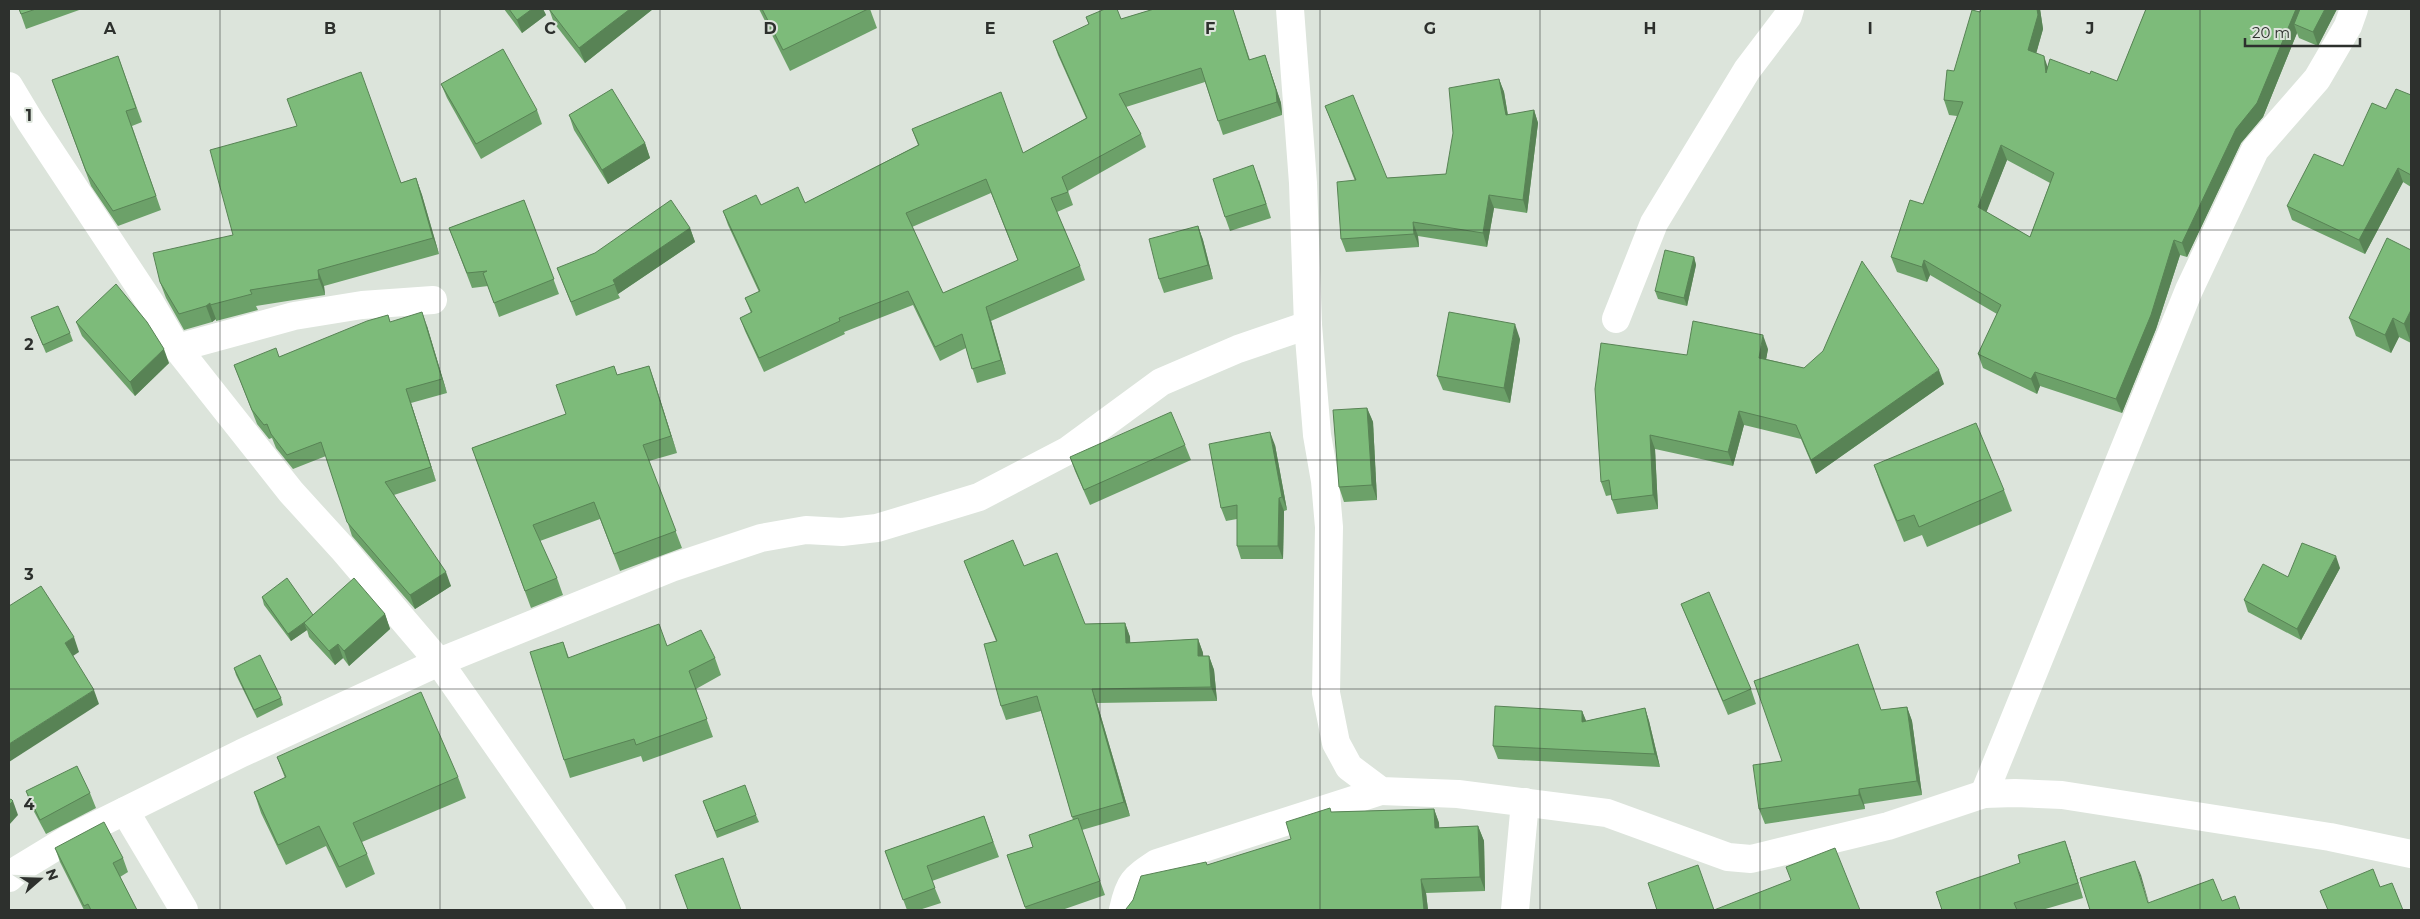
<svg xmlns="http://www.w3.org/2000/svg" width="2420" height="919" font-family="Montserrat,sans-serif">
	<rect width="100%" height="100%" fill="#dce4db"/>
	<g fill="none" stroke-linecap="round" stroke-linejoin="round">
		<!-- minor -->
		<g stroke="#fff" stroke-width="28">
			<path d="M 1290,9 L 1303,183 L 1308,325 L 1317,435 L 1325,481 L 1329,527 L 1326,693 L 1336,743 L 1349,767 L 1381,791 L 1458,794 L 1607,813 L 1728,857 L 1751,859 L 1888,826 L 1984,794 L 2015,793 L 2062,795 L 2330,837 L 2411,854"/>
			<path d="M 9,86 L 30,121 L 151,304 L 177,348 L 291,492 L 342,548 L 439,662 L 612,910"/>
			<path d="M 1616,319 L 1654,223 L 1747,70 L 1788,16 L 1790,9"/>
			<path d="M 177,348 L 294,316 L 362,305 L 433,300"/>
			<path d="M 1984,794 L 2189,290 L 2239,184 L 2255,150 L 2317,79 L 2348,26 L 2354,9"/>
			<path d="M 125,811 L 184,910"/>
			<path d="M 9,878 L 19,869 L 70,838 L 242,753 L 439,662 L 671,568 L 761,538 L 806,530 L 842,532 L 877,528 L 979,497 L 1067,451 L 1161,382 L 1238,349 L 1308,325"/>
			<path d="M 1123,910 C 1129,882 1133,879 1157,863 L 1381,791"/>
			<path d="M 1515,910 L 1525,802"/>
		</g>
	</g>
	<!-- wall -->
	<g fill="#6ca169" fill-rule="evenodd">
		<path d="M 19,9 L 82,9 L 26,29 Z"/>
		<path d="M 504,9 L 543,9 L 546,15 L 522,33 Z"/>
		<path d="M 549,9 L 653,9 L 585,63 L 554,23 Z"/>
		<path d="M 759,9 L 870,9 L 877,28 L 790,71 Z"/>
		<path d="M 1154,9 L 1233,9 L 1250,60 L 1265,55 L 1281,103 L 1282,115 L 1223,135 L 1205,82 L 1126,107 L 1141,134 L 1146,147 L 1068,191 L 1073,205 L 1057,212 L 1080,266 L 1085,280 L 991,321 L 1006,374 L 977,383 L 966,348 L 940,361 L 913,305 L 844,332 L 845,334 L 764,372 L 745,331 L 740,318 L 751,313 L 745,298 L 759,292 L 728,225 L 723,211 L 761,205 L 805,203 L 918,145 L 912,129 L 1023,153 L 1086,118 L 1058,55 L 1053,41 L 1089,25 L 1086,17 L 1121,19 ZM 991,193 L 1018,261 L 943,293 L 912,227 Z"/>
		<path d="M 1981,9 L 2040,9 L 2043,29 L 2036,53 L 2048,67 L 2090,74 L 2117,81 L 2146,9 L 2337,9 L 2318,46 L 2299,38 L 2297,33 L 2263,117 L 2241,143 L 2187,257 L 2180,255 L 2156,329 L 2122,413 L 2040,386 L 2037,394 L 1983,368 L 1978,354 L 1997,314 L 1930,275 L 1927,282 L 1897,272 L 1891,257 L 1923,204 L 1957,116 L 1949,115 L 1944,100 L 1954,71 ZM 2007,160 L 2050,183 L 2030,237 L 1986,212 Z"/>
		<path d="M 118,56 L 142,122 L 132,126 L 161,210 L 118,226 L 91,186 L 52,80 Z"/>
		<path d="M 1499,79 L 1504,92 L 1508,115 L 1534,110 L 1538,123 L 1527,213 L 1494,208 L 1487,247 L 1418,236 L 1419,247 L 1346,252 L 1341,239 L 1355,181 L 1325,106 L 1387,178 L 1446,174 Z"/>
		<path d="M 441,84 L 537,110 L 542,124 L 481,159 L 447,98 Z"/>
		<path d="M 2411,95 L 2411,187 L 2403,182 L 2365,254 L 2292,220 L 2287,206 L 2343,166 L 2386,109 Z"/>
		<path d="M 569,115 L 645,143 L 650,158 L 608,184 L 574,130 Z"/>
		<path d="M 416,178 L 422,195 L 439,254 L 324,286 L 325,295 L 256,306 L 258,310 L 216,321 L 216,319 L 212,322 L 184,330 L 166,298 L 160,282 L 233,235 Z"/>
		<path d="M 1259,180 L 1271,218 L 1230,231 L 1225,217 Z"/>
		<path d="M 524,200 L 559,294 L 499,317 L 488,286 L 472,288 L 449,228 Z"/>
		<path d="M 1198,226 L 1203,240 L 1213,279 L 1164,293 L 1159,279 Z"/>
		<path d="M 690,228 L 695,242 L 618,294 L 620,298 L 576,316 L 557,268 Z"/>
		<path d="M 2411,250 L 2411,343 L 2399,337 L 2391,353 L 2356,336 L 2349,318 Z"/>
		<path d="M 1694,257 L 1696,265 L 1687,306 L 1658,299 L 1655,291 Z"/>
		<path d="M 388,315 L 390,322 L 427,326 L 447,393 L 411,403 L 436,481 L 394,495 L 451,586 L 415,609 L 352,536 L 326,456 L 293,469 L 276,448 L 272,438 L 269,439 L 257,424 L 234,365 L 279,357 Z"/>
		<path d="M 76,322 L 169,363 L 135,396 L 82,336 Z"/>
		<path d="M 34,325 L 70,333 L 73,341 L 46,353 Z"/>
		<path d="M 1520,339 L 1510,403 L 1443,390 L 1437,376 Z"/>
		<path d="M 1768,349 L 1766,359 L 1804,368 L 1944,384 L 1816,474 L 1801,439 L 1744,425 L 1733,466 L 1655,449 L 1658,509 L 1617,514 L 1612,500 L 1611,495 L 1606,496 L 1601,482 L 1687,355 Z"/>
		<path d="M 649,366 L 677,453 L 649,461 L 682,548 L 620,571 L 600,519 L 540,541 L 557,578 L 563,595 L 531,608 L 472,448 L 566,414 L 617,375 Z"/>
		<path d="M 1367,408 L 1373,422 L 1377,500 L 1344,502 L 1339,487 Z"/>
		<path d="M 1185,445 L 1191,460 L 1090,505 L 1075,471 L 1070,457 Z"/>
		<path d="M 1275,445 L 1287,510 L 1284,511 L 1283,559 L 1241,559 L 1237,546 L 1237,519 L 1226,521 L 1221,508 Z"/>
		<path d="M 1874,465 L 2004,490 L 2012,511 L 1927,547 L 1922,535 L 1904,542 L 1881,485 Z"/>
		<path d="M 964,561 L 1024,566 L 1085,624 L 1125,623 L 1130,637 L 1130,643 L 1198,639 L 1203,653 L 1203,656 L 1209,656 L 1214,670 L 1217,701 L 1097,703 L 1130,816 L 1082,830 L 1105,895 L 1062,910 L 1026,910 L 1007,855 L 1033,847 L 1073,820 L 1041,711 L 1006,720 L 1001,706 L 996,641 Z"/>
		<path d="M 2340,568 L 2301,640 L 2248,612 L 2244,600 L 2288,577 Z"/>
		<path d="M 262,597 L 313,615 L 385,614 L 390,629 L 349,666 L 343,658 L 335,665 L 309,637 L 307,630 L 291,641 L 264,605 Z"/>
		<path d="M 1681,604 L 1751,689 L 1756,704 L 1728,715 L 1687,618 Z"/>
		<path d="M 563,642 L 569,658 L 667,646 L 715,658 L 721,675 L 696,689 L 713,737 L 643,762 L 641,756 L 570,778 L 564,760 Z"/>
		<path d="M 234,668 L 281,698 L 283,705 L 257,718 L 236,675 Z"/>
		<path d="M 1907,707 L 1912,721 L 1922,795 L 1864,804 L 1865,809 L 1765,824 L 1759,809 L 1782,761 L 1881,710 Z"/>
		<path d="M 1645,708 L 1649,721 L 1660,767 L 1498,759 L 1493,746 L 1582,711 L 1586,721 Z"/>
		<path d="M 277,757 L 458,777 L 466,798 L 362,842 L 367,854 L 375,874 L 346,888 L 326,846 L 286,865 L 261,813 L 254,792 L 285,778 Z"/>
		<path d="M 26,791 L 90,793 L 96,808 L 46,834 L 31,806 Z"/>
		<path d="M 703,801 L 756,815 L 759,822 L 717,838 Z"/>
		<path d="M 1434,809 L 1439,823 L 1439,828 L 1478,826 L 1484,841 L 1485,891 L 1426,893 L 1428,910 L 1126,910 L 1207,865 L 1291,839 L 1331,812 Z"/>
		<path d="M 984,816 L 999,857 L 932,881 L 941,903 L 919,910 L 907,910 L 885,851 Z"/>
		<path d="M 55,848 L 123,858 L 128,872 L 120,877 L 137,910 L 84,910 L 60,862 Z"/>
		<path d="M 2070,855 L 2083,898 L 2042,910 L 1942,910 Z"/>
	</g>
	<!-- shaded-wall -->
	<g fill="#588355">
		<path d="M 532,9 L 543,9 L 546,15 L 522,33 L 517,20 Z"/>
		<path d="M 630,9 L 653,9 L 585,63 L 579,48 Z"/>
		<path d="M 2037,9 L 2040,9 L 2043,29 L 2033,65 L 2028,50 Z"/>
		<path d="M 2296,9 L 2306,9 L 2294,24 L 2297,33 L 2263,117 L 2241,143 L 2187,257 L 2182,243 L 2236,129 Z"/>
		<path d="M 2325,9 L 2337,9 L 2318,46 L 2313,32 Z"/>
		<path d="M 1265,55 L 1281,103 L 1282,115 L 1277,102 Z"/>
		<path d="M 2044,56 L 2049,71 L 2046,73 Z"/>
		<path d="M 1499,79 L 1504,92 L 1510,129 L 1506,115 Z"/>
		<path d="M 1534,110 L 1538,123 L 1527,213 L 1523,200 Z"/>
		<path d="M 645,143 L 650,158 L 608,184 L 602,170 Z"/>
		<path d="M 2001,145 L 2007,160 L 1983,221 L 1978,207 Z"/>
		<path d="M 2398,168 L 2403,182 L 2365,254 L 2359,240 Z"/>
		<path d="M 416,178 L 422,195 L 439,254 L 433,238 Z"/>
		<path d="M 1489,195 L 1494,208 L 1487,247 L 1483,233 Z"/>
		<path d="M 1413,222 L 1418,236 L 1419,247 L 1414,234 Z"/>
		<path d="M 1198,226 L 1203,240 L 1213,279 L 1208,265 Z"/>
		<path d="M 690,228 L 695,242 L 618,294 L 613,280 Z"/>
		<path d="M 2174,240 L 2180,255 L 2156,329 L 2122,413 L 2116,399 Z"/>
		<path d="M 1694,257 L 1696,265 L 1687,306 L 1684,298 Z"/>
		<path d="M 1924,260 L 1930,275 L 1927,282 L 1922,267 Z"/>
		<path d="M 318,270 L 324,286 L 325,295 L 319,279 Z"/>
		<path d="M 210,303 L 216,319 L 212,322 L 206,306 Z"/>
		<path d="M 986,307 L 991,321 L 1006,374 L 1001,360 Z"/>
		<path d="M 2411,310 L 2411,343 L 2404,324 Z"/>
		<path d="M 422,312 L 427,326 L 447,393 L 442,379 Z"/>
		<path d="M 2393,318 L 2399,337 L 2391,353 L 2385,335 Z"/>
		<path d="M 1515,324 L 1520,339 L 1510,403 L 1504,388 Z"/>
		<path d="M 1763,335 L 1768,349 L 1764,371 L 1759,358 Z"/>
		<path d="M 164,349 L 169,363 L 135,396 L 130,382 Z"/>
		<path d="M 649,366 L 655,383 L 677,453 L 671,436 Z"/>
		<path d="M 1939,370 L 1944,384 L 1816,474 L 1811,460 Z"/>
		<path d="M 2035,372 L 2040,386 L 2037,394 L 2031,379 Z"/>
		<path d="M 406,389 L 411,403 L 436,481 L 431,467 Z"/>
		<path d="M 1367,408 L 1373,422 L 1377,500 L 1372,485 Z"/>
		<path d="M 1739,411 L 1744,425 L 1733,466 L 1728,452 Z"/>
		<path d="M 1270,432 L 1275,445 L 1287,510 L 1282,497 Z"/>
		<path d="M 1650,435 L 1655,449 L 1658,509 L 1653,495 Z"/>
		<path d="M 1279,498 L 1284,511 L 1283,559 L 1278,546 Z"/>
		<path d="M 2336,556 L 2340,568 L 2301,640 L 2297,629 Z"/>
		<path d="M 446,572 L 451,586 L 415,609 L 410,595 Z"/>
		<path d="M 385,614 L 390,629 L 349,666 L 344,651 Z"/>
		<path d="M 314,616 L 304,623 L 307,630 L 291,641 L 288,634 Z"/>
		<path d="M 1125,623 L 1130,637 L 1131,658 L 1126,643 Z"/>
		<path d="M 74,637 L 79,652 L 70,658 L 65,643 Z"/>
		<path d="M 1198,639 L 1203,653 L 1204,671 L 1198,656 Z"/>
		<path d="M 338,644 L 343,658 L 335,665 L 329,651 Z"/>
		<path d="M 1209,656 L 1214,670 L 1217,701 L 1211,687 Z"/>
		<path d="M 1092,689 L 1097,703 L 1130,816 L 1124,802 Z"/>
		<path d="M 94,690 L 99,704 L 9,762 L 9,744 Z"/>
		<path d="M 1907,707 L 1912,721 L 1922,795 L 1917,781 Z"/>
		<path d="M 1645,708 L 1649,721 L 1660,767 L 1655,754 Z"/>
		<path d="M 1582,711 L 1587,723 L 1582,722 Z"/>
		<path d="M 1859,789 L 1864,804 L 1865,809 L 1859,795 Z"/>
		<path d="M 13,801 L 18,815 L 9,825 L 9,805 Z"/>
		<path d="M 1434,809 L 1439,823 L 1440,842 L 1435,828 Z"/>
		<path d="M 1478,826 L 1484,841 L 1485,891 L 1480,877 Z"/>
		<path d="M 2065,841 L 2070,855 L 2083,898 L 2078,883 Z"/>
		<path d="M 2135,861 L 2141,875 L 2151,910 Z"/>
		<path d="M 1421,879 L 1426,893 L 1428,910 L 1424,910 Z"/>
	</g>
	<!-- building -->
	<g fill="#7dbb7a" stroke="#588355" fill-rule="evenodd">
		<path d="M 19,9 L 36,9 L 21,14 Z"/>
		<path d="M 509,9 L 532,9 L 517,20 Z"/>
		<path d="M 549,9 L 630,9 L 579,48 Z"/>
		<path d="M 762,9 L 868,9 L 783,50 Z"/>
		<path d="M 1105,9 L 1117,9 L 1121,19 L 1154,9 L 1233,9 L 1249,60 L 1265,55 L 1276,90 L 1277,102 L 1218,121 L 1201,68 L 1119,94 L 1141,134 L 1062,177 L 1068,192 L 1051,198 L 1080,266 L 986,307 L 1001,360 L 972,369 L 962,334 L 935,347 L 908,291 L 839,318 L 840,321 L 759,358 L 740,318 L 752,312 L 745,298 L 760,291 L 723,211 L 756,195 L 761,205 L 798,187 L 805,203 L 919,145 L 912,129 L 1001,92 L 1023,153 L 1087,118 L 1053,41 L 1089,24 L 1086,17 ZM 986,179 L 1018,260 L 943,293 L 906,213 Z"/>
		<path d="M 1981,9 L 2037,9 L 2038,15 L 2028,50 L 2044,56 L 2046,73 L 2050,59 L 2090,74 L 2091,71 L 2117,81 L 2146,9 L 2296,9 L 2257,103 L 2236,129 L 2182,243 L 2174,240 L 2151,315 L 2116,399 L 2035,372 L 2031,379 L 1978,354 L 2001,305 L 1924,260 L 1922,267 L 1891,257 L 1910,200 L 1923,204 L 1963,102 L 1944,100 L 1947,70 L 1954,71 L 1972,10 L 1980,12 ZM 2001,145 L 2054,173 L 2030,237 L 1978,207 Z"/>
		<path d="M 2300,9 L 2325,9 L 2313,32 L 2294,24 Z"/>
		<path d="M 503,49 L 537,110 L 476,144 L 441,84 Z"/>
		<path d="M 118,56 L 136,108 L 126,111 L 156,196 L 113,211 L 86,171 L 52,80 Z"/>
		<path d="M 361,72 L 401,183 L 416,178 L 433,238 L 318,270 L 319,279 L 250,290 L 252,294 L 210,305 L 210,303 L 206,306 L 179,314 L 160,282 L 153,253 L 233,235 L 210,150 L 297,126 L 287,99 Z"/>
		<path d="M 1499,79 L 1506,115 L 1534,110 L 1523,200 L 1489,195 L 1483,233 L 1413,222 L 1414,234 L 1341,239 L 1337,182 L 1356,180 L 1325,106 L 1353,95 L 1387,178 L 1446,174 L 1453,133 L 1449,88 Z"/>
		<path d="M 612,89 L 645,143 L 602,170 L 569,115 Z"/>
		<path d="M 2396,89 L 2411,95 L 2411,175 L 2398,168 L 2359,240 L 2287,206 L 2314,154 L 2343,166 L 2372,103 L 2386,109 Z"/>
		<path d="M 1253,165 L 1266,204 L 1225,217 L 1213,179 Z"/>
		<path d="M 524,200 L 554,279 L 494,303 L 483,273 L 487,271 L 467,273 L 449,228 Z"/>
		<path d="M 671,200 L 690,228 L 613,280 L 615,284 L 571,302 L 557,268 L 595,253 Z"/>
		<path d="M 1198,226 L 1208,265 L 1159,279 L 1149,239 Z"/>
		<path d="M 2387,238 L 2411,250 L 2411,310 L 2404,324 L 2393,318 L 2385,335 L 2349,318 Z"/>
		<path d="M 1665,250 L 1694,257 L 1684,298 L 1655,291 Z"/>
		<path d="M 1862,261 L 1939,370 L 1811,460 L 1796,425 L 1739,411 L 1728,452 L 1650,435 L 1653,495 L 1612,500 L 1609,480 L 1601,482 L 1595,389 L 1601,343 L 1687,355 L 1693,321 L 1763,335 L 1759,358 L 1804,368 L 1823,351 Z"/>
		<path d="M 116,284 L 147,322 L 164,349 L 130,382 L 76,322 Z"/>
		<path d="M 58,306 L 70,333 L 43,345 L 31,317 Z"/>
		<path d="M 422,312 L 442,379 L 406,389 L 431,467 L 385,482 L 446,572 L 410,595 L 347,522 L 321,442 L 287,455 L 271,434 L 267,424 L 264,425 L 252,410 L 234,365 L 276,348 L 279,357 L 367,321 L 388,315 L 390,322 Z"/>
		<path d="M 1449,312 L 1515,324 L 1504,388 L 1437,376 Z"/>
		<path d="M 614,366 L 617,375 L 649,366 L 671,436 L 643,445 L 676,531 L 614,554 L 594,502 L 533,525 L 557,578 L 525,591 L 472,448 L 566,414 L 556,385 Z"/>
		<path d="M 1367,408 L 1372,485 L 1339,487 L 1333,410 Z"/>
		<path d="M 1171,412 L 1185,445 L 1084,490 L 1070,457 Z"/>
		<path d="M 1976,423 L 2004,490 L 1919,527 L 1914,515 L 1897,521 L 1874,465 Z"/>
		<path d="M 1270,432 L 1282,497 L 1279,498 L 1278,546 L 1237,546 L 1237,505 L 1221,508 L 1209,444 Z"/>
		<path d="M 1013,540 L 1024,566 L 1057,553 L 1085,624 L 1125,623 L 1126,643 L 1198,639 L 1198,656 L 1209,656 L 1211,687 L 1092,689 L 1124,802 L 1072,817 L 1037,696 L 1001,706 L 984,644 L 997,641 L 964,561 Z"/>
		<path d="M 2302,543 L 2336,556 L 2297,629 L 2244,600 L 2263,564 L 2288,577 Z"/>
		<path d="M 287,578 L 313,615 L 306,621 L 288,634 L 262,597 Z"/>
		<path d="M 354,578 L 385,614 L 344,651 L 338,644 L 329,651 L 304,623 Z"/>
		<path d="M 41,586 L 74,637 L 65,643 L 94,690 L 9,744 L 9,606 Z"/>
		<path d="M 1709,592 L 1751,689 L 1723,701 L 1681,604 Z"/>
		<path d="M 659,624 L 667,646 L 701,630 L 715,658 L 689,671 L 707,719 L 636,745 L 634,739 L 564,760 L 530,652 L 563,642 L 568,658 Z"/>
		<path d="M 1858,644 L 1881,710 L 1907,707 L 1917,781 L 1859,789 L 1859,795 L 1759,809 L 1753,765 L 1782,761 L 1754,681 Z"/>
		<path d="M 260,655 L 281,698 L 254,710 L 234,668 Z"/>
		<path d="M 421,692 L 458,777 L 353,823 L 367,854 L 339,867 L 319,826 L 278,845 L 254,792 L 286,777 L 277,757 Z"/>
		<path d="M 1495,706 L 1582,711 L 1582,722 L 1645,708 L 1655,754 L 1493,746 Z"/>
		<path d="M 77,766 L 90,793 L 40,820 L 26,791 Z"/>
		<path d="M 745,785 L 756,815 L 715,831 L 703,801 Z"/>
		<path d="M 11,799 L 13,801 L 9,805 L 9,800 Z"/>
		<path d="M 1330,808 L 1331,812 L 1434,809 L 1435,828 L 1478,826 L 1480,877 L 1421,879 L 1424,910 L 1126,910 L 1126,909 L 1133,900 L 1141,876 L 1206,862 L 1207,865 L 1291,839 L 1286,822 Z"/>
		<path d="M 984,816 L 993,842 L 927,866 L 935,888 L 903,900 L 885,851 Z"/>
		<path d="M 1078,818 L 1100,881 L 1025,907 L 1007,855 L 1033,847 L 1029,835 Z"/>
		<path d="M 104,822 L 123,858 L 113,863 L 137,910 L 91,910 L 88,904 L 84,906 L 55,848 Z"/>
		<path d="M 2065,841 L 2078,883 L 2014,903 L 2017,910 L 1942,910 L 1936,892 L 2020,863 L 2018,855 Z"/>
		<path d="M 1835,848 L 1860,910 L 1657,910 L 1648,883 L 1698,865 L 1714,910 L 1791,880 L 1786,867 Z"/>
		<path d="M 723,858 L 741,910 L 688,910 L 675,875 Z"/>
		<path d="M 2135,861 L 2148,903 L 2213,879 L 2222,901 L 2235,896 L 2240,910 L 2090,910 L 2080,878 Z"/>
		<path d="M 2373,869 L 2380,887 L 2392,883 L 2403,910 L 2328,910 L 2320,891 Z"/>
	</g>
	<!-- grid -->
	<path fill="none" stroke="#2d302d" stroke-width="1" stroke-opacity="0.55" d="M 220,9 L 220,910M 440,9 L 440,910M 660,9 L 660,910M 880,9 L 880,910M 1100,9 L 1100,910M 1320,9 L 1320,910M 1540,9 L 1540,910M 1760,9 L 1760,910M 1980,9 L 1980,910M 2200,9 L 2200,910M 9,230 L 2411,230M 9,460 L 2411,460M 9,689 L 2411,689"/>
	<g font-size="16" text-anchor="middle" font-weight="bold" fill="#2d302d" stroke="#dce4db" stroke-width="4" stroke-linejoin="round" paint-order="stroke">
		<text x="110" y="34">A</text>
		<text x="330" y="34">B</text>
		<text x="550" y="34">C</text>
		<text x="770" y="34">D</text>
		<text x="990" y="34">E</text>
		<text x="1210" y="34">F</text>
		<text x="1430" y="34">G</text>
		<text x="1650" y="34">H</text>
		<text x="1870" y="34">I</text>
		<text x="2090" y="34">J</text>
		<text x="29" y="121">1</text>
		<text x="29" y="350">2</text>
		<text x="29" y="580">3</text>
		<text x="29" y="810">4</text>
	</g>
	<!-- border -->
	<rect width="2420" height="919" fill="none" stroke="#2d302d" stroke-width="20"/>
	<!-- north arrow -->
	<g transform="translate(40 879) rotate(70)" stroke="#dce4db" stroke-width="4" paint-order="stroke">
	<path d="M0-4L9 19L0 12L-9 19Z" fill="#2d302d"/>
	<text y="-8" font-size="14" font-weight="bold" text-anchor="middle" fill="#2d302d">N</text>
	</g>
	<!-- scale -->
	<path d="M2245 38v8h115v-8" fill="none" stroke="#2d302d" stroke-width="2.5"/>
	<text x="2252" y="38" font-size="15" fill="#2d302d" stroke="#dce4db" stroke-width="4" paint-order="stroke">20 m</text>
</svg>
